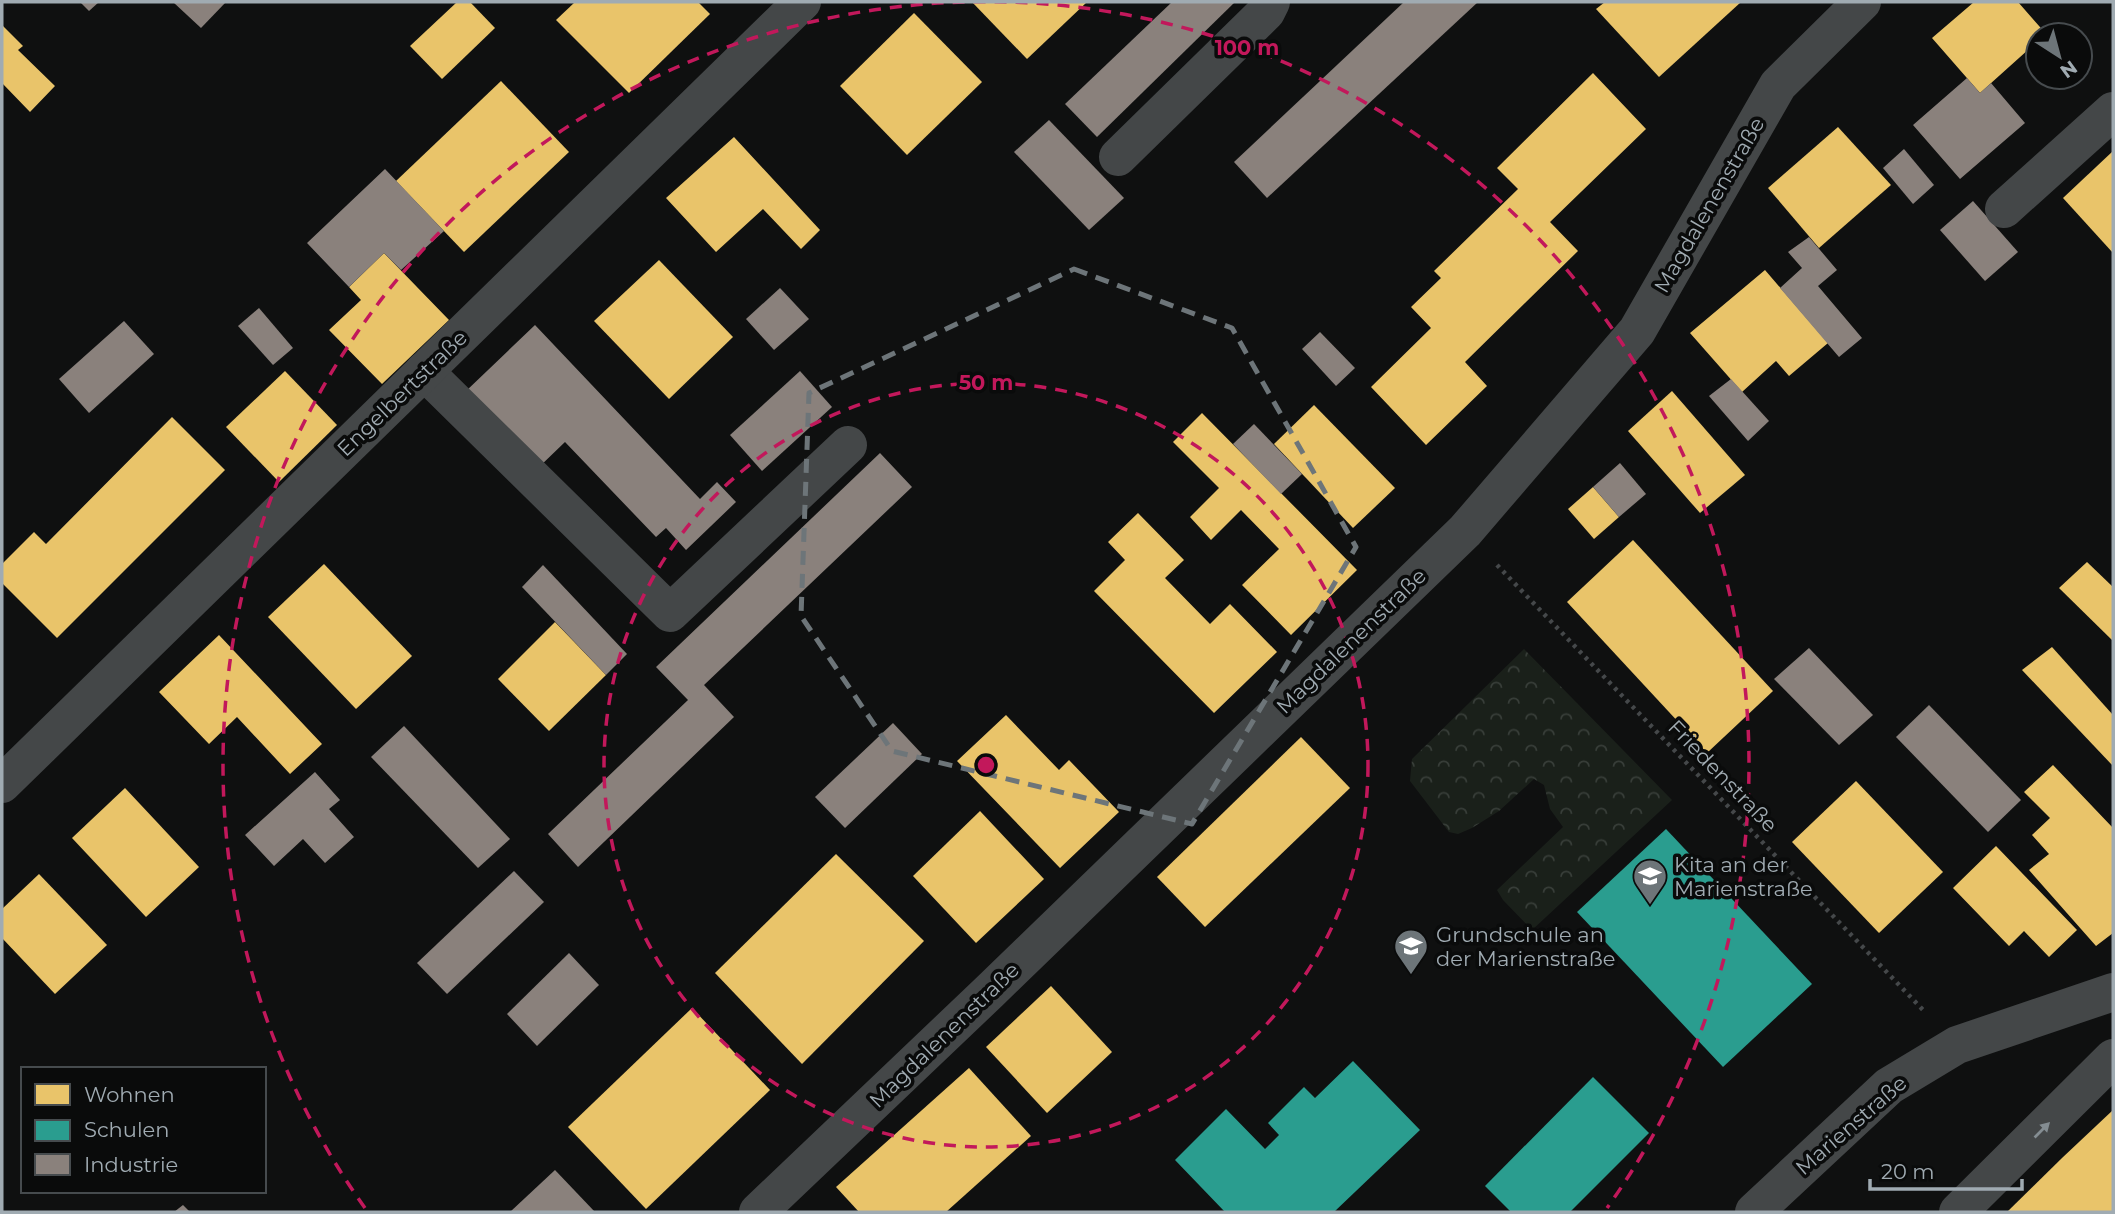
<svg xmlns="http://www.w3.org/2000/svg" width="2115" height="1214" font-family="Montserrat,sans-serif">
	<defs>
		<pattern id="park-crowns" width="20" height="18" patternUnits="userSpaceOnUse" patternTransform="scale(1.75)"><rect width="20" height="18" fill="#1a201a"/><path d="M2 6a3 3 0 1 1 6 0M12 15a3 3 0 1 1 6 0" fill="none" stroke="#383e39"/></pattern>
	</defs>
	<rect width="100%" height="100%" fill="#0f1010"/>
	<!-- park -->
	<path fill="url(#park-crowns)" d="M 1524,649 L 1672,800 L 1532,930 L 1503,900 L 1497,890 L 1563,827 L 1550,809 L 1544,785 L 1534,779 L 1499,811 L 1472,828 L 1458,834 L 1449,832 L 1410,781 L 1412,759 Z"/>
	<!-- homes -->
	<g fill="#e9c46a">
		<path d="M 457,2 L 470,2 L 495,28 L 442,79 L 410,46 Z"/>
		<path d="M 575,2 L 698,2 L 710,14 L 629,93 L 556,20 Z"/>
		<path d="M 972,2 L 1087,2 L 1027,59 Z"/>
		<path d="M 1605,2 L 1741,2 L 1659,77 L 1596,9 Z"/>
		<path d="M 1974,2 L 2018,2 L 2047,35 L 2038,35 L 2038,41 L 1980,93 L 1932,38 Z"/>
		<path d="M 914,13 L 982,82 L 907,155 L 840,86 Z"/>
		<path d="M 2,25 L 23,46 L 18,50 L 55,86 L 30,112 L 2,83 Z"/>
		<path d="M 1593,73 L 1646,129 L 1550,222 L 1578,251 L 1465,362 L 1487,386 L 1426,445 L 1371,387 L 1431,328 L 1411,307 L 1441,278 L 1434,271 L 1518,189 L 1497,168 Z"/>
		<path d="M 501,81 L 569,152 L 464,252 L 396,181 Z"/>
		<path d="M 1838,127 L 1891,185 L 1819,248 L 1768,188 Z"/>
		<path d="M 734,137 L 820,230 L 801,249 L 763,209 L 716,252 L 666,198 Z"/>
		<path d="M 2113,151 L 2113,253 L 2063,198 Z"/>
		<path d="M 384,253 L 449,320 L 382,384 L 329,330 L 361,300 L 349,287 Z"/>
		<path d="M 659,260 L 733,337 L 669,399 L 594,321 Z"/>
		<path d="M 1765,270 L 1828,343 L 1789,376 L 1776,361 L 1742,392 L 1690,333 Z"/>
		<path d="M 285,371 L 337,425 L 279,482 L 226,427 Z"/>
		<path d="M 1672,391 L 1745,475 L 1700,513 L 1628,431 Z"/>
		<path d="M 1314,405 L 1395,488 L 1353,528 L 1274,444 Z"/>
		<path d="M 1202,413 L 1357,570 L 1291,635 L 1242,585 L 1279,549 L 1241,510 L 1211,540 L 1190,517 L 1219,488 L 1173,442 Z"/>
		<path d="M 172,417 L 225,470 L 57,638 L 2,583 L 2,564 L 34,532 L 46,544 Z"/>
		<path d="M 1593,487 L 1619,517 L 1594,539 L 1568,509 Z"/>
		<path d="M 1138,513 L 1184,560 L 1165,578 L 1210,624 L 1230,604 L 1277,652 L 1214,713 L 1094,591 L 1125,560 L 1108,542 Z"/>
		<path d="M 1633,540 L 1773,691 L 1707,753 L 1567,602 Z"/>
		<path d="M 2087,562 L 2113,587 L 2113,641 L 2059,588 Z"/>
		<path d="M 324,564 L 412,656 L 356,709 L 268,617 Z"/>
		<path d="M 555,622 L 606,675 L 549,731 L 498,679 Z"/>
		<path d="M 219,635 L 322,744 L 290,774 L 237,717 L 209,744 L 159,692 Z"/>
		<path d="M 2052,647 L 2113,715 L 2113,766 L 2022,670 Z"/>
		<path d="M 1006,715 L 1059,770 L 1069,760 L 1119,812 L 1060,868 L 957,761 Z"/>
		<path d="M 1301,737 L 1350,788 L 1205,927 L 1157,877 Z"/>
		<path d="M 2053,765 L 2113,828 L 2113,933 L 2096,946 L 2029,870 L 2049,854 L 2032,835 L 2050,818 L 2024,792 Z"/>
		<path d="M 1856,781 L 1943,872 L 1879,933 L 1792,842 Z"/>
		<path d="M 125,788 L 199,867 L 146,917 L 72,838 Z"/>
		<path d="M 980,811 L 1044,879 L 976,943 L 913,876 Z"/>
		<path d="M 1996,846 L 2077,930 L 2049,957 L 2024,931 L 2009,946 L 1953,888 Z"/>
		<path d="M 836,854 L 924,941 L 802,1064 L 715,973 Z"/>
		<path d="M 39,874 L 107,945 L 55,994 L 2,938 L 2,909 Z"/>
		<path d="M 1051,986 L 1112,1052 L 1047,1113 L 986,1047 Z"/>
		<path d="M 692,1008 L 770,1090 L 646,1209 L 568,1127 Z"/>
		<path d="M 969,1068 L 1031,1136 L 946,1212 L 859,1212 L 836,1187 Z"/>
		<path d="M 2113,1110 L 2113,1212 L 2007,1212 L 2062,1158 Z"/>
	</g>
	<!-- schools -->
	<g fill="#2a9d8f">
		<path d="M 1666,829 L 1812,984 L 1723,1067 L 1577,912 Z"/>
		<path d="M 1353,1061 L 1420,1130 L 1334,1212 L 1225,1212 L 1175,1160 L 1226,1109 L 1265,1149 L 1279,1135 L 1268,1123 L 1304,1087 L 1315,1098 Z"/>
		<path d="M 1593,1077 L 1649,1133 L 1570,1212 L 1511,1212 L 1485,1186 Z"/>
	</g>
	<!-- industry -->
	<g fill="#8a817c">
		<path d="M 80,2 L 99,2 L 89,11 Z"/>
		<path d="M 173,2 L 226,2 L 201,28 Z"/>
		<path d="M 1172,2 L 1235,2 L 1097,137 L 1065,104 Z"/>
		<path d="M 1404,2 L 1478,2 L 1267,198 L 1234,162 Z"/>
		<path d="M 1967,78 L 1980,93 L 1991,83 L 2025,123 L 1960,179 L 1913,125 Z"/>
		<path d="M 1049,120 L 1124,198 L 1089,230 L 1014,152 Z"/>
		<path d="M 1904,149 L 1934,185 L 1913,204 L 1883,168 Z"/>
		<path d="M 385,169 L 444,231 L 401,270 L 384,253 L 349,287 L 307,243 Z"/>
		<path d="M 1973,201 L 2018,252 L 1985,281 L 1940,230 Z"/>
		<path d="M 1809,237 L 1837,270 L 1818,286 L 1862,338 L 1839,357 L 1780,288 L 1802,268 L 1788,252 Z"/>
		<path d="M 780,288 L 809,319 L 774,350 L 746,319 Z"/>
		<path d="M 259,308 L 293,348 L 273,365 L 238,326 Z"/>
		<path d="M 124,321 L 154,354 L 89,413 L 59,379 Z"/>
		<path d="M 535,325 L 700,499 L 717,482 L 736,502 L 686,550 L 666,528 L 656,537 L 565,442 L 537,469 L 465,392 Z"/>
		<path d="M 1320,332 L 1355,368 L 1336,386 L 1302,349 Z"/>
		<path d="M 800,371 L 832,407 L 762,471 L 730,435 Z"/>
		<path d="M 1731,379 L 1769,421 L 1748,441 L 1709,396 Z"/>
		<path d="M 1254,424 L 1302,474 L 1281,494 L 1233,444 Z"/>
		<path d="M 880,453 L 912,487 L 704,685 L 734,717 L 578,867 L 548,834 L 688,700 L 656,667 Z"/>
		<path d="M 1620,463 L 1646,494 L 1619,517 L 1593,487 Z"/>
		<path d="M 543,565 L 627,654 L 606,675 L 522,587 Z"/>
		<path d="M 1809,648 L 1873,715 L 1839,745 L 1774,679 Z"/>
		<path d="M 1929,705 L 2021,800 L 1988,832 L 1896,737 Z"/>
		<path d="M 893,723 L 922,754 L 845,828 L 815,797 Z"/>
		<path d="M 404,726 L 510,839 L 478,868 L 371,757 Z"/>
		<path d="M 315,772 L 340,800 L 329,809 L 354,837 L 325,863 L 303,839 L 274,866 L 245,835 Z"/>
		<path d="M 514,871 L 544,902 L 447,994 L 417,963 Z"/>
		<path d="M 569,953 L 599,985 L 537,1046 L 507,1014 Z"/>
		<path d="M 555,1170 L 595,1212 L 510,1212 Z"/>
		<path d="M 183,1205 L 190,1212 L 174,1212 Z"/>
	</g>
	<g fill="none" stroke-linecap="round" stroke-linejoin="round">
		<!-- path -->
		<path stroke="#45484a" stroke-width="4.5" stroke-dasharray="3.5 5" stroke-linecap="butt" d="M 1497,565 L 1924,1011"/>
		<!-- minor -->
		<g stroke="#444748" stroke-width="38">
			<path d="M 1118,157 L 1266,12 L 1271,2"/>
			<path d="M 2004,209 L 2113,111"/>
			<path d="M 424,371 L 670,613 L 848,445"/>
			<path d="M 2,784 L 802,2"/>
			<path d="M 758,1212 L 989,992 L 1465,531 L 1637,331 L 1778,85 L 1862,2"/>
			<path d="M 1754,1212 L 1889,1086 L 1957,1045 L 2113,992"/>
			<path d="M 1958,1212 L 2113,1058"/>
		</g>
	</g>
	<!-- one-way arrows -->
	<defs><path id="oneway-solid" d="M-6-.8H1V-3.2L6.5 0L1 3.2V.8H-6Z" transform="scale(1.75)"/></defs>
	<use fill="#848d92" href="#oneway-solid" transform="translate(2042 1130) rotate(-45)"/>
	<!-- marked area -->
	<path fill="none" stroke="#6d7579" stroke-width="5" stroke-dasharray="14 9" stroke-linejoin="round" d="M 1074,269 L 1232,328 L 1356,547 L 1192,824 L 892,751 L 801,616 L 809,393 Z"/>
	<!-- distance rings -->
	<g fill="none" stroke="#c2185b" stroke-width="3.5" stroke-dasharray="12 9">
		<circle cx="986" cy="765" r="382"/>
		<path d="M365 1208A763 763 0 1 1 1607 1208"/>
	</g>
	<!-- icons -->
	<defs>
		<g id="school-pin" transform="scale(1.75)"><path d="M0 17L-7.5 6A9.5 9.5 0 1 1 7.5 6Z" fill="#6d7579" stroke="#0a0b0b"/><path d="M0-5L7-2L0 1L-7-2ZM-4 1L0 2.5L4 1V4Q0 6-4 4Z" fill="#fff"/></g>
	</defs>
	<g fill-rule="evenodd">
		<use href="#school-pin" x="1650" y="876"/>
		<use href="#school-pin" x="1411" y="946"/>
	</g>
	<g text-anchor="middle" dominant-baseline="central" stroke-width="7" stroke-linejoin="round" paint-order="stroke">
		<!-- street labels -->
		<g font-size="21" fill="#a0abb2" stroke="#0a0b0b">
			<text transform="translate(1709 205) rotate(-60)">Magdalenenstraße</text>
			<text transform="translate(402 393) rotate(-44)">Engelbertstraße</text>
			<text transform="translate(1351 641) rotate(-44)">Magdalenenstraße</text>
			<text transform="translate(1723 776) rotate(46)">Friedenstraße</text>
			<text transform="translate(944 1035) rotate(-44)">Magdalenenstraße</text>
			<text transform="translate(1851 1125) rotate(-41)">Marienstraße</text>
		</g>
		<!-- poi labels -->
		<g font-size="21" fill="#a0abb2" stroke="#0a0b0b" text-anchor="start">
			<text x="1674" y="864">Kita an der<tspan x="1674" dy="24">Marienstraße</tspan></text>
			<text x="1436" y="934">Grundschule an<tspan x="1436" dy="24">der Marienstraße</tspan></text>
		</g>
	</g>
	<circle cx="986" cy="765" r="10" fill="#c2185b" stroke="#0a0b0b" stroke-width="3.5"/>
	<g font-size="21" text-anchor="middle" font-weight="bold" fill="#c2185b" stroke="#0a0b0b" stroke-width="7" stroke-linejoin="round" paint-order="stroke">
		<text x="1247" y="55">100 m</text>
		<text x="986" y="390">50 m</text>
	</g>
	<!-- border -->
	<rect width="2115" height="1214" fill="none" stroke="#a0abb2" stroke-width="7"/>
	<!-- legend -->
	<rect x="21" y="1067" width="245" height="126" fill="#0a0b0b" stroke="#464b4e" stroke-width="2"/>
	<rect x="35" y="1084" width="35" height="21" fill="#e9c46a" stroke="#464b4e" stroke-width="2"/>
	<text x="84" y="1102" font-size="21" fill="#a0abb2">Wohnen</text>
	<rect x="35" y="1120" width="35" height="21" fill="#2a9d8f" stroke="#464b4e" stroke-width="2"/>
	<text x="84" y="1137" font-size="21" fill="#a0abb2">Schulen</text>
	<rect x="35" y="1154" width="35" height="21" fill="#8a817c" stroke="#464b4e" stroke-width="2"/>
	<text x="84" y="1172" font-size="21" fill="#a0abb2">Industrie</text>
	<!-- north arrow -->
	<g transform="translate(2059 56) rotate(144)"><circle r="33" fill="#0a0b0b" stroke="#464b4e" stroke-width="2"/>
	<path d="M0-5L12 26L0 18L-12 26Z" fill="#6d7579"/>
	<text y="-10" font-size="19" font-weight="bold" text-anchor="middle" fill="#a0abb2">N</text>
	</g>
	<!-- scale -->
	<path d="M1870 1179v10h152v-10" fill="none" stroke="#a0abb2" stroke-width="3.5"/>
	<text x="1881" y="1179" font-size="21" fill="#a0abb2" stroke="#0a0b0b" stroke-width="5" paint-order="stroke">20 m</text>
</svg>
